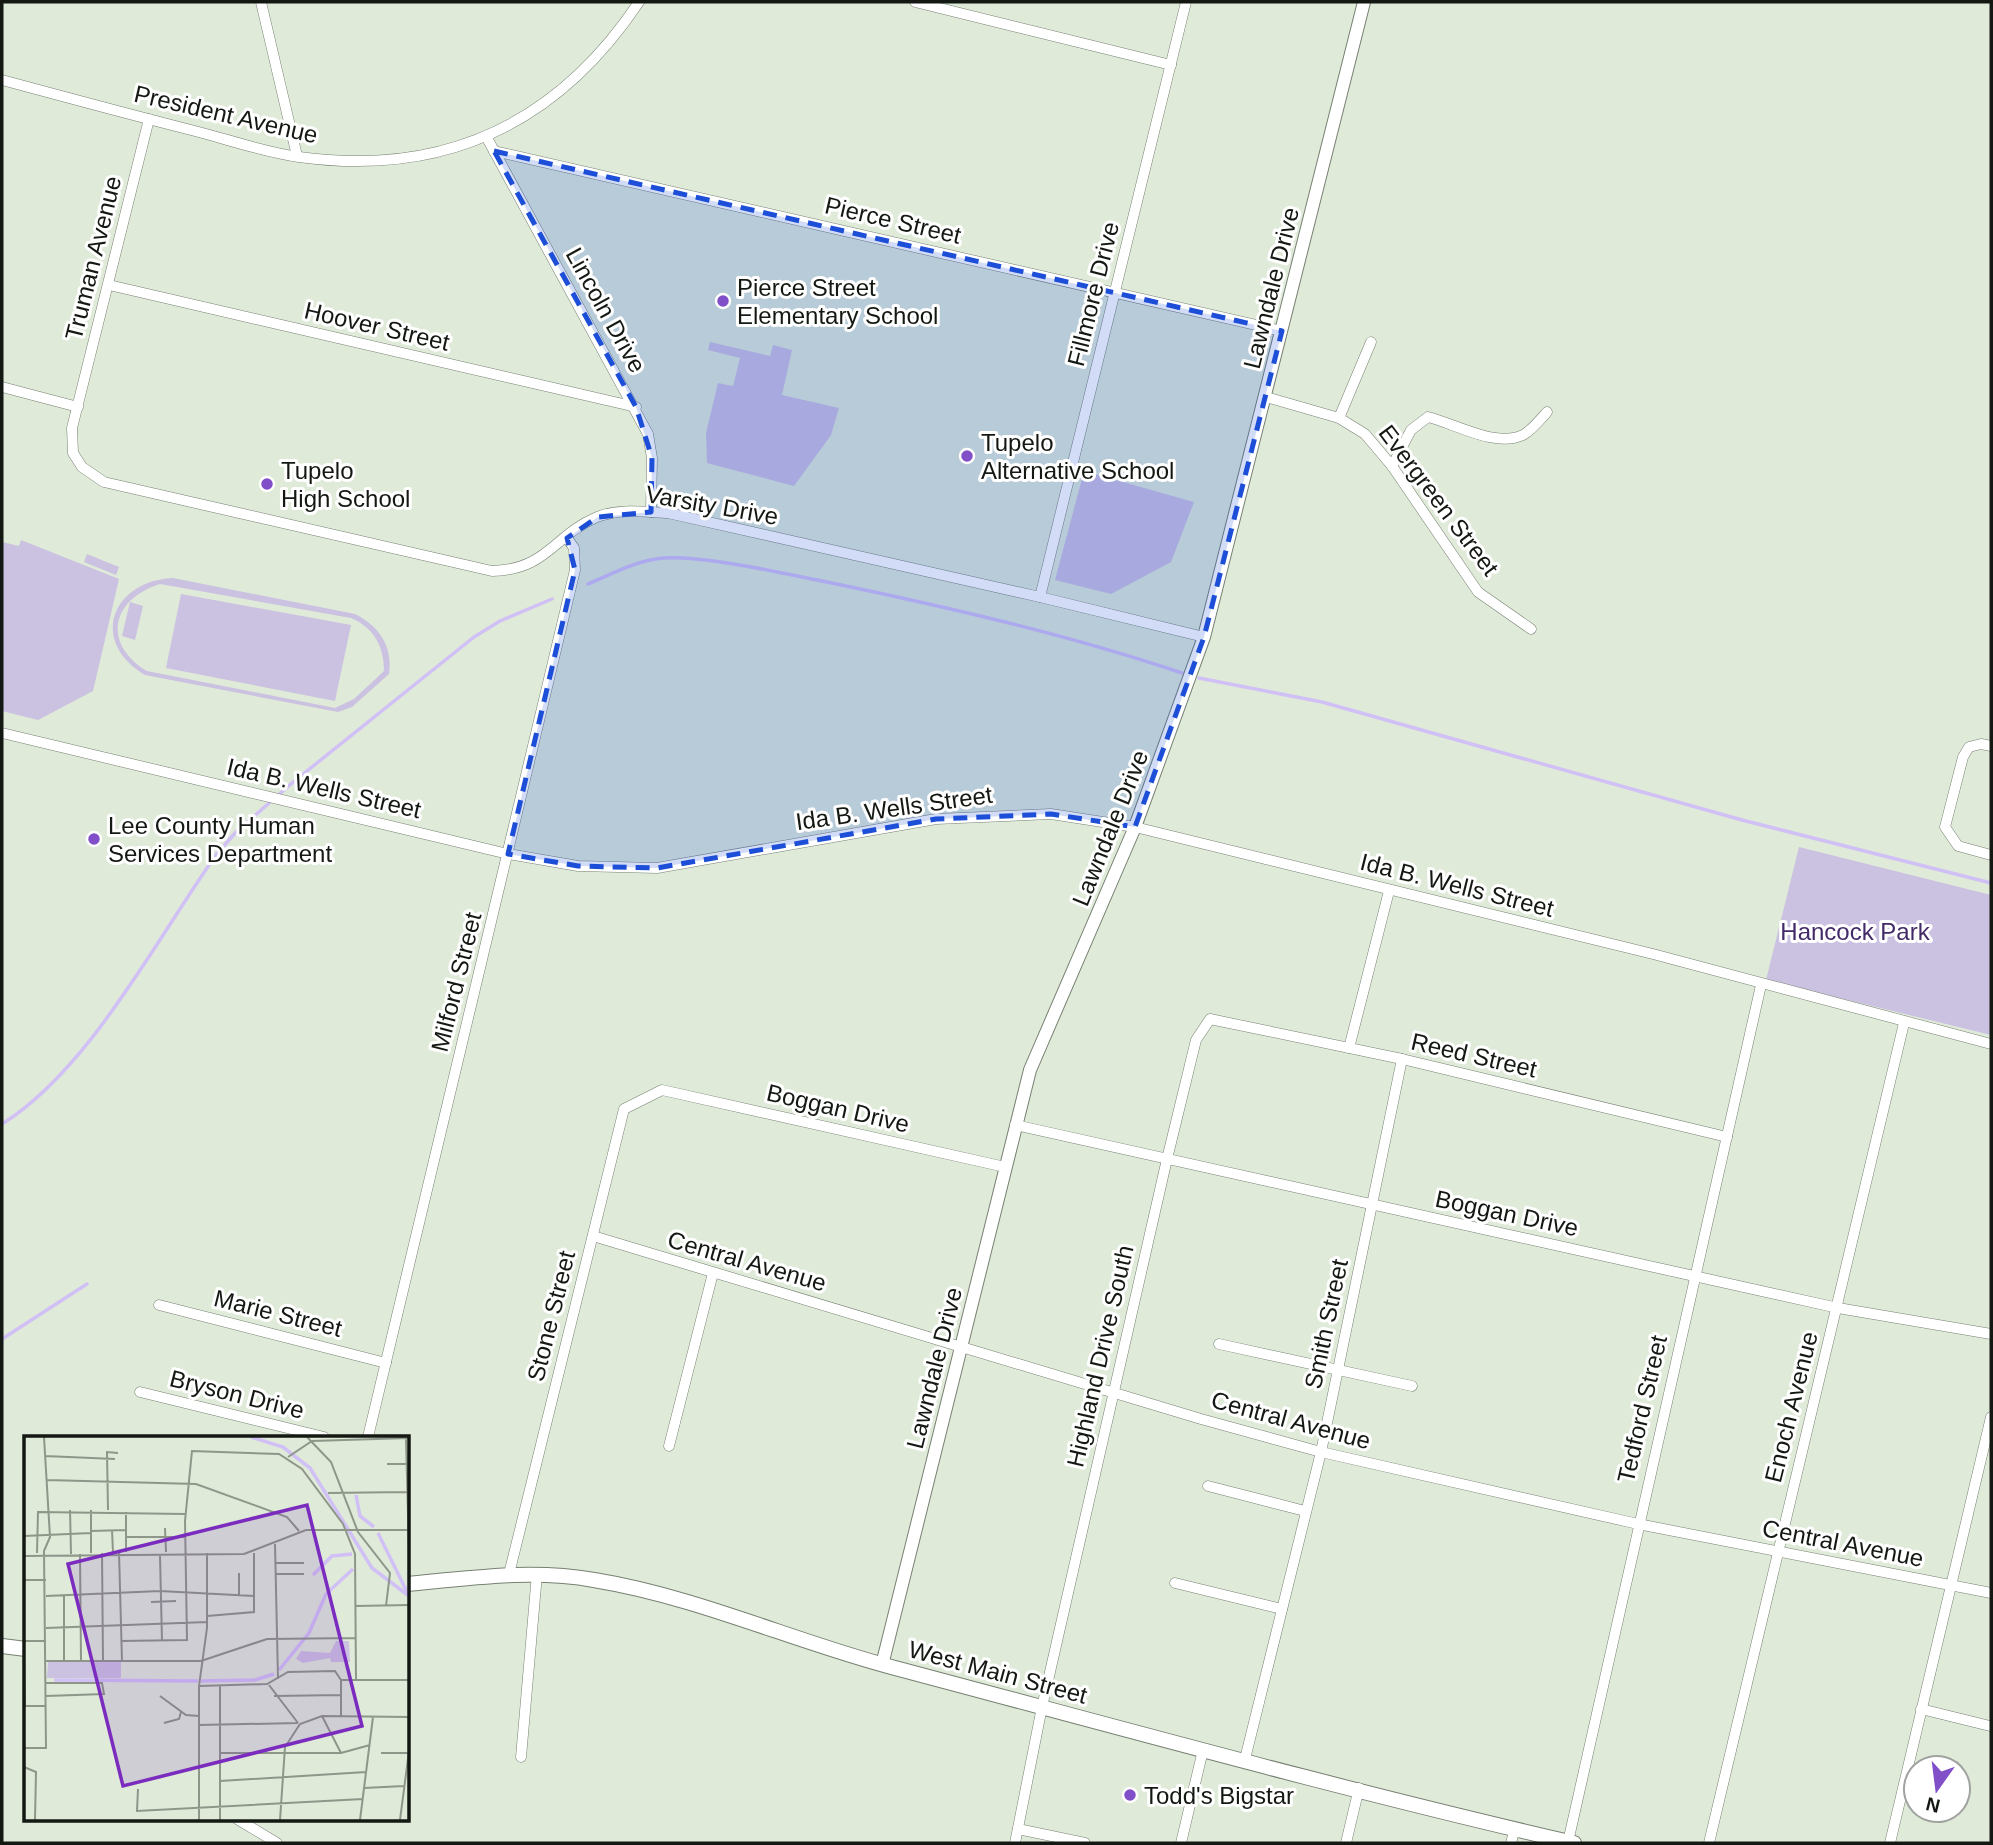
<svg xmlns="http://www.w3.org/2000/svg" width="1993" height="1845" font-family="Helvetica,sans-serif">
	<rect width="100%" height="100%" fill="#dfead9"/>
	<!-- green -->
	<g fill="#cbc1e1" fill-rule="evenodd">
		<path d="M 710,342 L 770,356 L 773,345 L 792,350 L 782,395 L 839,408 L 831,435 L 794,486 L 707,463 L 706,433 L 718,383 L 733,386 L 740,358 L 708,350 Z"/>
		<path d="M 1084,471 L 1194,502 L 1171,562 L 1111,594 L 1055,580 Z"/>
		<path d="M 21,540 L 119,579 L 93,691 L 38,720 L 2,711 L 2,542 L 19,546 Z"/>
		<path d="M 87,554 L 119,567 L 116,575 L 84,562 Z"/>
		<path d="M 173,578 L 355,614 C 379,626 393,646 389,674 L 352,707 L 338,712 L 145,675 C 89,642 111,581 173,578 ZM 160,584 L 351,618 C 374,628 384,646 384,671 L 354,699 L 335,708 L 147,671 C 101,643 112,599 160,584 Z"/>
		<path d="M 181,594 L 351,625 L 335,701 L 166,668 Z"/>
		<path d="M 130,602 L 143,606 L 135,640 L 122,636 Z"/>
		<path d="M 1799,847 L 1991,895 L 1991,1035 L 1766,980 Z"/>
	</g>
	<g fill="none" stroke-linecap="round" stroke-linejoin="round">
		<!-- stream -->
		<g stroke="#d1c0f5" stroke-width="3.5">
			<path d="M 588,584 C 612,574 637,560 664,558 C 709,556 781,573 827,582 C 947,607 1066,634 1182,673"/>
			<path d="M 1199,678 L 1322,702 L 1742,820 L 1991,883"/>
			<path d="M 2,1124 C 89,1070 156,940 216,855 L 236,832 L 292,783 L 474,637 L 500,621 L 552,599"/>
			<path d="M 2,1339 L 87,1284"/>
		</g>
		<!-- minor casing -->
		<g stroke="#778072" stroke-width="11">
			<g id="minor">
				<path d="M 261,2 L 297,156"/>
				<path d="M 915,2 L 1171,65"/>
				<path d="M 2,80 C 65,97 128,114 191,130 C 227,139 263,152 299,157 C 445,177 558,123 639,2"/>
				<path d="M 149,119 L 72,428 L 73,453 L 82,467 L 104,482 L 492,571 C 547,570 554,535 597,517 C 619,508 644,512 668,513 L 1040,597 L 1204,637"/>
				<path d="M 487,138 L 648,434 L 652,458 L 651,512"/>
				<path d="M 494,151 L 1282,331"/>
				<path d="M 109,285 L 636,407"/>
				<path d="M 2,387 L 78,407"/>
				<path d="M 1266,397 L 1339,418 L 1365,434 L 1392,466 L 1478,592 L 1531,629"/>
				<path d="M 1339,418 L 1371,342"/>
				<path d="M 1392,466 L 1411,430 L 1428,417 C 1456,424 1495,448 1523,435 C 1532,430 1540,420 1547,412"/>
				<path d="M 1040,597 L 1186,2"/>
				<path d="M 2,733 L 508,854 L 578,866 L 657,868 L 936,819 L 1051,814 L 1135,827 L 1653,954 L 1991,1044"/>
				<path d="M 1991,746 L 1981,744 L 1969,747 L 1963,757 L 1945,827 L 1958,846 L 1991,855"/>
				<path d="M 1349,1048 L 1389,891"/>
				<path d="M 1015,1125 L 1838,1308 L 1991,1334"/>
				<path d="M 593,1236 L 1201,1419 L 1321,1452 L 1638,1524 L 1991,1593"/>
				<path d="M 159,1305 L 386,1363"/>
				<path d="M 1219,1344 L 1412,1386"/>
				<path d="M 140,1392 L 324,1437"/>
				<path d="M 368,1437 L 575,570 L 574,548 L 567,538"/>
				<path d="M 669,1446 L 713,1273"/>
				<path d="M 1208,1486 L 1305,1511"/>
				<path d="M 509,1574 L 624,1109 L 662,1090 L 1005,1167"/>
				<path d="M 1175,1583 L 1282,1609"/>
				<path d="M 1921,1709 L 1990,1726"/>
				<path d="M 521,1757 L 537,1574"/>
				<path d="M 1245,1759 L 1321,1452 L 1402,1059"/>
				<path d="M 237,1819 L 277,1843"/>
				<path d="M 1018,1829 L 1085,1843"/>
				<path d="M 1568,1842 L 1761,985"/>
				<path d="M 1015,1843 L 1042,1707 L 1167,1159 L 1196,1040 L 1210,1019 L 1402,1059 L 1727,1137"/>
				<path d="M 1181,1843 L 1203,1750"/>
				<path d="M 1346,1843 L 1359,1788"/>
				<path d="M 1511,1843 L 1515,1828"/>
				<path d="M 1709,1843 L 1904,1023"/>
				<path d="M 1890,1843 L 1991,1417"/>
			</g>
		</g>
		<!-- tertiary casing -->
		<g stroke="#778072" stroke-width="14">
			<path id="tertiary" d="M 882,1665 L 1030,1070 L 1135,827 L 1204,637 L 1364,2"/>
		</g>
		<!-- primary casing -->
		<g stroke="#778072" stroke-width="16">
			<g id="primary">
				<path d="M 408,1584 C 470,1578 532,1569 594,1580 C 698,1597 795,1642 895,1668 C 1121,1728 1347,1791 1574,1843"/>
				<path d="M 2,1646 L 26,1649"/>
			</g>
		</g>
		<!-- minor -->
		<use href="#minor" stroke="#fff" stroke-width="10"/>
		<!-- tertiary -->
		<use href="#tertiary" stroke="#fff" stroke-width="12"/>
		<!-- primary -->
		<use href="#primary" stroke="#fff" stroke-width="14"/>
	</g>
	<!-- marked area -->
	<path fill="#1d4ed8" fill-opacity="0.2" stroke="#1d4ed8" stroke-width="5" stroke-dasharray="14 9" stroke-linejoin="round" d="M 494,151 L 1282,331 L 1204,637 L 1135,827 L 1051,814 L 936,819 L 657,868 L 578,866 L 508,854 L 575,570 L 567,538 L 598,517 L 651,512 L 652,458 L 636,407 Z"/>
	<!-- markers -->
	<g fill="#814fc8" stroke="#fff" stroke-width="2.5">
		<circle cx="723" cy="301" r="7"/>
		<circle cx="967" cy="456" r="7"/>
		<circle cx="267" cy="484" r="7"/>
		<circle cx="94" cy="839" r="7"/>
		<circle cx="1130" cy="1795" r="7"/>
	</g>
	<g text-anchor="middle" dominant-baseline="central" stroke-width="6" stroke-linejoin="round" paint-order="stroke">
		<!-- street labels -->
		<g font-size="24" fill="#141812" stroke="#fff">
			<text transform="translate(226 114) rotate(13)">President Avenue</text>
			<text transform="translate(893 220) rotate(13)">Pierce Street</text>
			<text transform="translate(93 258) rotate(-76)">Truman Avenue</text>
			<text transform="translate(1271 288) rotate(-76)">Lawndale Drive</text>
			<text transform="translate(1093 294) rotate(-76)">Fillmore Drive</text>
			<text transform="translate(606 310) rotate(61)">Lincoln Drive</text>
			<text transform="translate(377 326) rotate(13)">Hoover Street</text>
			<text transform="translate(1439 500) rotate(53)">Evergreen Street</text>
			<text transform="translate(712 505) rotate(10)">Varsity Drive</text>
			<text transform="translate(324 788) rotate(13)">Ida B. Wells Street</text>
			<text transform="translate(894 808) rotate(-8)">Ida B. Wells Street</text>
			<text transform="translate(1110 828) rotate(-68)">Lawndale Drive</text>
			<text transform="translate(1457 885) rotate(14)">Ida B. Wells Street</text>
			<text transform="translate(456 982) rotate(-76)">Milford Street</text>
			<text transform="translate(1474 1055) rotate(13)">Reed Street</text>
			<text transform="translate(838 1108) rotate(13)">Boggan Drive</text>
			<text transform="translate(1507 1213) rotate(12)">Boggan Drive</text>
			<text transform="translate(747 1261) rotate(16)">Central Avenue</text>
			<text transform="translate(278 1313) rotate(14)">Marie Street</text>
			<text transform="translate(551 1316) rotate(-76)">Stone Street</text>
			<text transform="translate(1326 1324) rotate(-78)">Smith Street</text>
			<text transform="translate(1100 1356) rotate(-77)">Highland Drive South</text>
			<text transform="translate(934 1368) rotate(-76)">Lawndale Drive</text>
			<text transform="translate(237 1394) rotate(14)">Bryson Drive</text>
			<text transform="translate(1791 1407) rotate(-76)">Enoch Avenue</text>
			<text transform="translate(1642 1409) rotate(-77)">Tedford Street</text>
			<text transform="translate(1291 1420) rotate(15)">Central Avenue</text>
			<text transform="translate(1843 1543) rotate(11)">Central Avenue</text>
			<text transform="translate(998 1672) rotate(15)">West Main Street</text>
		</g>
		<!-- poi labels -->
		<g font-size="24" fill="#141812" stroke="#fff" text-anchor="start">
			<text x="737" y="287">Pierce Street<tspan x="737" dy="28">Elementary School</tspan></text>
			<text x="981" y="442">Tupelo<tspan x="981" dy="28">Alternative School</tspan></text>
			<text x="281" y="470">Tupelo<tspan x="281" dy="28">High School</tspan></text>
			<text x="108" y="825">Lee County Human<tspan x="108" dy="28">Services Department</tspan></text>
			<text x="1144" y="1795">Todd's Bigstar</text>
		</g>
		<!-- park labels -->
		<g font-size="24" fill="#432a68" stroke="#fff">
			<text x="1855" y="931">Hancock Park</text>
		</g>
	</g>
	<!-- overview -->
	<g transform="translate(24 1436)">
		<rect width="385" height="385" fill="#dfead9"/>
		<path d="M 312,205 L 325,205 L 326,226 L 307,226 L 306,222 L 279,227 L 272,223 L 277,215 L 306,217 ZM 97,225 L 97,242 L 23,242 L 24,226 Z" fill="#cbc1e1"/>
		<path fill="none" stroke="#d1c0f5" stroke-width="3.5" d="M 227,1 L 259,11 L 286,32 L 348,132 L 385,160M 332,59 L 336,80 L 350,91M 354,97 L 385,160M 289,139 L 308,120 L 328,118M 255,234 L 285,197 L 302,158 L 329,133M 30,244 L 174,245M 177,245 L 231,244 L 250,238"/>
		<path fill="none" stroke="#8e9689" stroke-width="2" d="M 283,1 L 307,26 L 334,96 L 366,137 L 362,170M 382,3 L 385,116M 21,20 L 91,23M 264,21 L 288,5 L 385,2M 363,28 L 385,28M 23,44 L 172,48 L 263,81 L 275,95M 304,57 L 383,56M 46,74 L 47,118M 67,74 L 67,117M 84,74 L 83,16 L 94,17M 102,76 L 102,116M 141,92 L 142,116M 88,94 L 89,116M 67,95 L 102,94M 0,100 L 67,97M 102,101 L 161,101M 251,108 L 254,243M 95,116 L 98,225M 13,117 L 14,76 L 161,78M 78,117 L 79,224M 56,118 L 57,224M 0,120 L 220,118 L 282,94 L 385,94M 136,120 L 138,205M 251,127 L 280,127M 251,138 L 280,138M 0,144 L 22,144M 215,159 L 215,137M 22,160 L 136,155 L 230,160M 127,166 L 152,165M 332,170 L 385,169M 183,180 L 230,176 L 230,117M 22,192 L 183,186M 0,205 L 22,205M 97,205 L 163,204 L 161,85 L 168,15 L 255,18 L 278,33 L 319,88 L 331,118 L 332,244M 40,224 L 40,160M 22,225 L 177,225 L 243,203 L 332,202M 0,228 L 1,270M 317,244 L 385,244M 317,244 L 317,280M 245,249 L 274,287M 175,250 L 243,248 L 264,236 L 311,235 L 317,244M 196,250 L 196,384M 22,260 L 80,258 L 78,247 L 22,247M 136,260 L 162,279 L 175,280M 250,260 L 317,259M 0,270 L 22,270M 298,280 L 317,317M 140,287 L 155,283 L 157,276M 175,289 L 274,287M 0,312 L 22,312 L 20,115 L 26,101 L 20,1M 196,317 L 317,317 L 346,309M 357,317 L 385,317M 0,331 L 12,336 L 11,384M 196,345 L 342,336M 340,352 L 380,350M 114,353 L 113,375 L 339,363M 175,384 L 175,250 L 183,192 L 183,117M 256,384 L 261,311 L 276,288 L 298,280 L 385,281M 336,384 L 349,281M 376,384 L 385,315"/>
		<path fill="#7b2cbf" fill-opacity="0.15" stroke="#7b2cbf" stroke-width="3.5" d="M 283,69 L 338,290 L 99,350 L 44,128 Z"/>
		<rect width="385" height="385" fill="none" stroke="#141812" stroke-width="3.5"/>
	</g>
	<!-- border -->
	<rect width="1993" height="1845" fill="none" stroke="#141812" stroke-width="7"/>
	<!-- north arrow -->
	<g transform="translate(1937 1789) rotate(194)"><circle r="33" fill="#ffffff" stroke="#a1a3a0" stroke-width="2"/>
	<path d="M0-5L12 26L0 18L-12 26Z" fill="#814fc8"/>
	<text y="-10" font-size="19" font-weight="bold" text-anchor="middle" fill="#141812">N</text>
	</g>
</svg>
